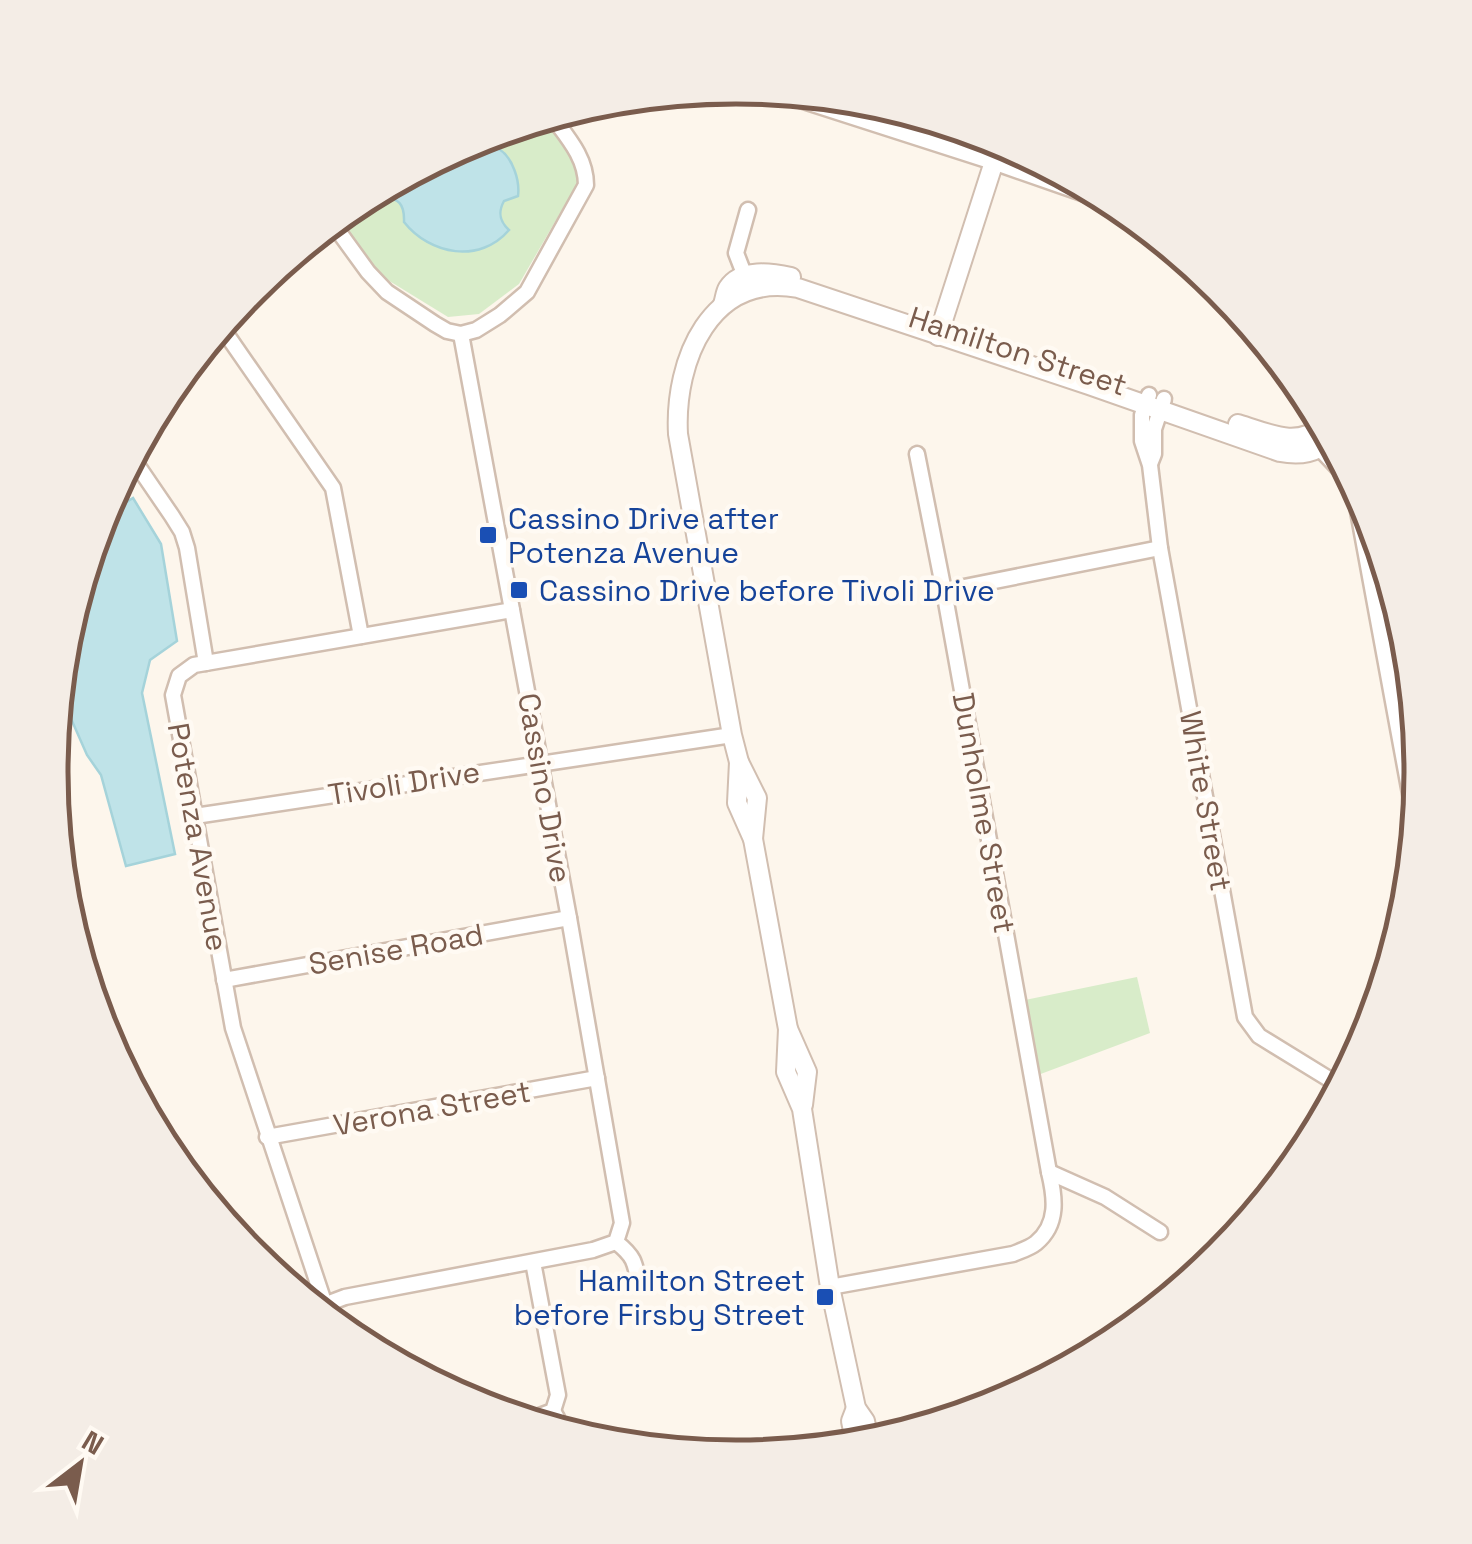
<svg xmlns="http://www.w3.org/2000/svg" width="1472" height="1544" font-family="'Space Grotesk',sans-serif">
	<rect width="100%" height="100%" fill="#fdf6ec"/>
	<!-- green -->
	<g fill="#d8ecc9">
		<path d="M 547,116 L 563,139 L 581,177 L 519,284 L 479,314 L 448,317 L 378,274 L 336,217 L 355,201 L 474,138 Z"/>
		<path d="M 1137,977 L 1150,1033 L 1038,1075 L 1025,1000 Z"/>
	</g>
	<!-- water -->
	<g fill="#bfe3e8" stroke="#a5d3da" stroke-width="2.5">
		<path d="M 476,137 C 483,142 492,145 499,149 C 513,158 520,181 518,196 L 504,201 C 498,212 499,221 509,230 C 480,264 430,255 404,222 C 405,196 392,200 373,192 Z"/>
		<path d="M 133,498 L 161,544 L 177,641 L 150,660 L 142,693 L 175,854 L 126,866 L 101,775 L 87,755 L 58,689 L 63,638 L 99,519 Z"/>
	</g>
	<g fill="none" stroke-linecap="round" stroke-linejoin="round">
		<!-- minor casing -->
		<g stroke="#d1beb0" stroke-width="19">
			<g id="minor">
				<path d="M 766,89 L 993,162 L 1125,208"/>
				<path d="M 748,210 L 736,253 L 748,284"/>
				<path d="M 331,221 L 368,272 L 387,292 L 435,324 L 447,331 L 461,334 L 476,330 L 500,315 L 527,292 L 586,185 C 586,157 567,137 551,115"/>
				<path d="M 220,325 L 333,488 L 361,636"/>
				<path d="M 1149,395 L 1142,415 L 1142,441 L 1150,465 L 1160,548 L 1245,1017 L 1259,1036 L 1342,1087"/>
				<path d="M 1318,438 L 1320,449 L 1339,469 L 1355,494"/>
				<path d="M 131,456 L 172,516 L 182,532 L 187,548 L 206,663"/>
				<path d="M 1150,464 L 1154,454 L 1154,429 L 1164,399"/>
				<path d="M 1356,483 L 1355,495 L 1411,799 L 1418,815"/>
				<path d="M 944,591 L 1160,548"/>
				<path d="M 195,816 L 732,735"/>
				<path d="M 1397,928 L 1408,910"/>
				<path d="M 224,980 L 569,918"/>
				<path d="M 267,1137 L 597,1078"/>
				<path d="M 1049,1172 L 1105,1197 L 1160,1232"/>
				<path d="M 616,1242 C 634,1256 635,1262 639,1284"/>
				<path d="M 830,1287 L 1013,1254 C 1020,1251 1030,1248 1036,1243 C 1059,1224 1055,1197 1049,1172 L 944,591 L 917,454"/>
				<path d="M 324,1305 L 345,1297 L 593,1250 L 616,1242 L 622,1223 L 569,918 L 461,334"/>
				<path d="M 331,1323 L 233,1028 L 173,695 L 179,676 L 194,665 L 512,610"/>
				<path d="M 553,1411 L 557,1418 L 560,1432"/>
				<path d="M 521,1420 L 537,1417 L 553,1411 L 558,1395 L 533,1262"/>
			</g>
		</g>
		<!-- tertiary casing -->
		<g stroke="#d1beb0" stroke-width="22">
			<g id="tertiary">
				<path d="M 723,304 C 725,299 725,293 728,288 C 741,268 772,273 791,277"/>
				<path d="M 938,336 L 1001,140"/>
				<path d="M 1238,424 C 1271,434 1294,448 1325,426"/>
				<path d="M 739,762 L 737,803 L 753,839 L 788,1029 L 807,1072 L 803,1105"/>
				<path d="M 753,839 L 757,798 L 739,762 L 732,735 L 678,434 C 674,360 711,272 798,288 L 1089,385 L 1280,452 C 1301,456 1316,453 1332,439"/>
				<path d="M 788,1029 L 786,1072 L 802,1109 L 830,1287 L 856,1408 L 865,1421 L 870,1445"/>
				<path d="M 856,1446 L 851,1421 L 856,1408"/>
			</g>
		</g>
		<!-- motorway casing -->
		<g stroke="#dad1cd" stroke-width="32">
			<path id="motorway" d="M 88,987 L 114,1057"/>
		</g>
		<!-- minor -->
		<use href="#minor" stroke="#fff" stroke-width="14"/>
		<!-- tertiary -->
		<use href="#tertiary" stroke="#fff" stroke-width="18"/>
		<!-- motorway -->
		<use href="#motorway" stroke="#f7b7a3" stroke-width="28"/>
	</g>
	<!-- markers -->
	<g fill="#1a4fb4" stroke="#fffaf3" stroke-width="4">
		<rect x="478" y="525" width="20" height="20" rx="5"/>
		<rect x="509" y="580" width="20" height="20" rx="5"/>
		<rect x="815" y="1287" width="20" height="20" rx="5"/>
	</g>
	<g text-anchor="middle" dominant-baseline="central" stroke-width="9" stroke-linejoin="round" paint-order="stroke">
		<!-- street labels -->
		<g font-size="30" fill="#7a5c4d" stroke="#fffaf3">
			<text transform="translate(1018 351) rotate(18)">Hamilton Street</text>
			<text transform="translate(404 783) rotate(-9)">Tivoli Drive</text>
			<text transform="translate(545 788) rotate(80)">Cassino Drive</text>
			<text transform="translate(1206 801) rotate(80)">White Street</text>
			<text transform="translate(984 813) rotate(80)">Dunholme Street</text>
			<text transform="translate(198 837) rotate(80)">Potenza Avenue</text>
			<text transform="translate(396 949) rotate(-10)">Senise Road</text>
			<text transform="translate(432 1108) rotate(-10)">Verona Street</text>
		</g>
		<!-- transit labels -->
		<g font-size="30" fill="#164399" stroke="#fffaf3" text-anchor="start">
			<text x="508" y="518">Cassino Drive after<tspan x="508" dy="34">Potenza Avenue</tspan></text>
			<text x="539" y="590">Cassino Drive before Tivoli Drive</text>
			<text x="805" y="1280" text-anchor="end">Hamilton Street<tspan x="805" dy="34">before Firsby Street</tspan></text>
		</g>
	</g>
	<!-- crop -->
	<path d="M0 0H1472V1544H0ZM68 772a668 668 0 1 1 1336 0a668 668 0 1 1-1336 0Z" fill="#f4ede6" fill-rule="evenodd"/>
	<path fill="none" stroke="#7a5c4d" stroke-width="5" d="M68 772a668 668 0 1 1 1336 0a668 668 0 1 1-1336 0Z"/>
	<!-- north arrow -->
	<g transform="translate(80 1464) rotate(31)" stroke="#fffaf3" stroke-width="8" paint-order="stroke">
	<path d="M0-8L18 38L0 25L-18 38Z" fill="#7a5c4d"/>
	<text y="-15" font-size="28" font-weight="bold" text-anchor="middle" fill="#7a5c4d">N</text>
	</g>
</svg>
